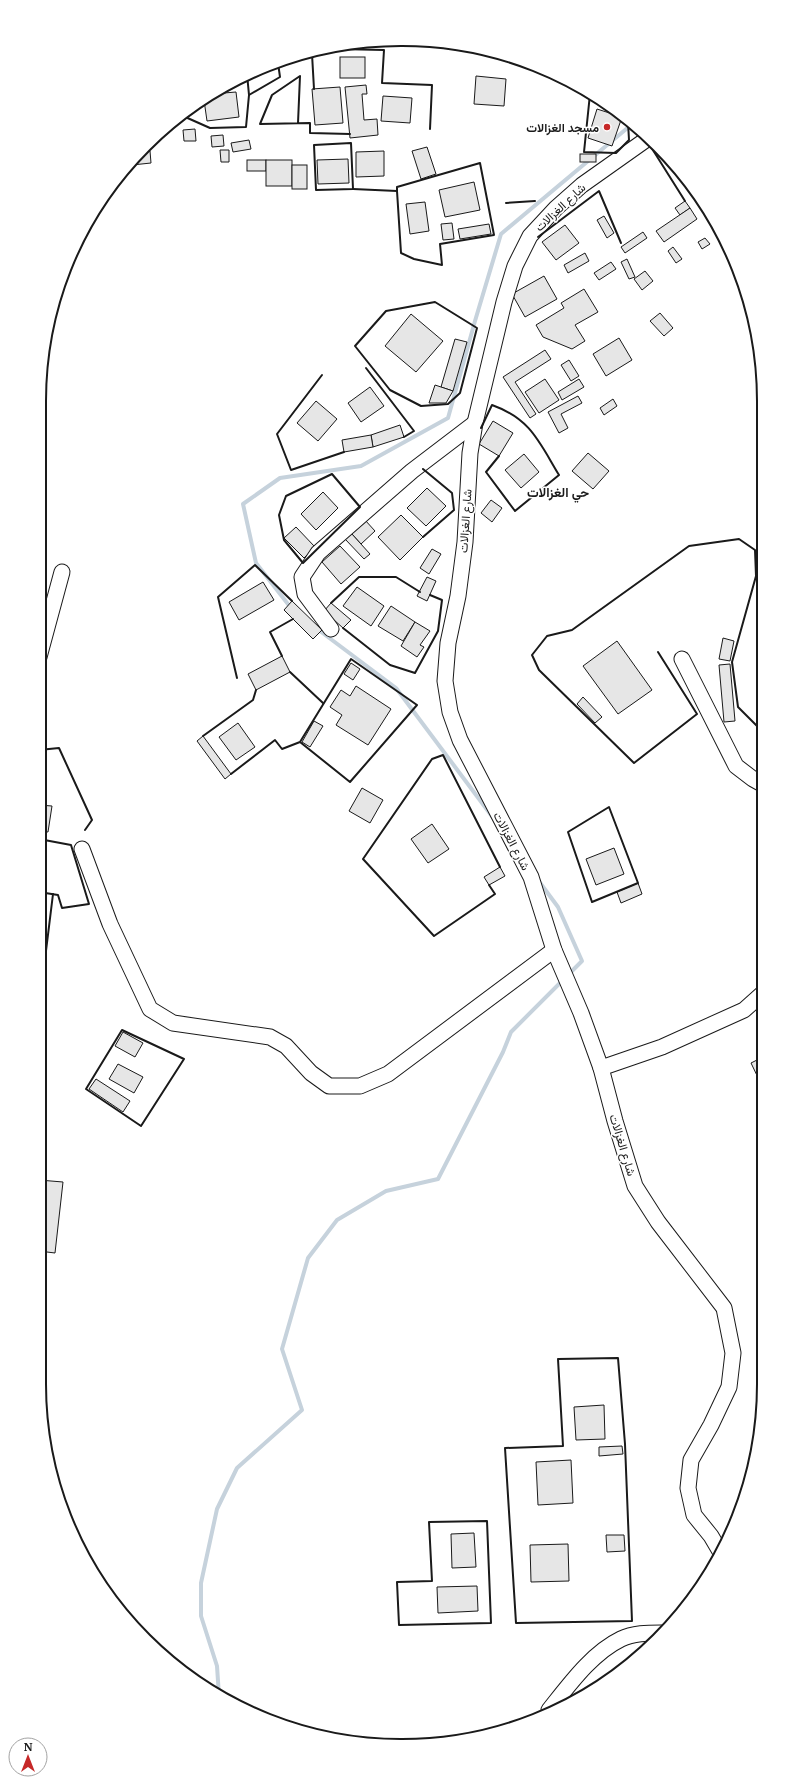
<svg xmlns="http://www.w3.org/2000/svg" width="803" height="1785" font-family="Merriweather,Vazirmatn,serif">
	<rect width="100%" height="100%" fill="#fff"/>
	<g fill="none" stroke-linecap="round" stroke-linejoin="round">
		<!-- stream -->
		<g stroke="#c6d2dc" stroke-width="4">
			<path d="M 291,608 L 256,563 L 243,504 L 280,478 L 361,466 L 448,418 L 475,321 L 501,234 L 631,125"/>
			<path d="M 316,628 L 396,688 L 494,819"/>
			<path d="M 538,880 L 558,907 L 582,961 L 568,975"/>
			<path d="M 219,1696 L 217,1666 L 201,1616 L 201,1583 L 217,1509 L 237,1468 L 302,1410 L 282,1349 L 308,1258 L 337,1220 L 386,1191 L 438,1179 L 503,1052 L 511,1032 L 563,980"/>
		</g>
	</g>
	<!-- building -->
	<g fill="#e6e6e6" stroke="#1a1a1a">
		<rect x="340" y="57" width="25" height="21"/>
		<path d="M 476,76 L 506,79 L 504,106 L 474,104 Z"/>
		<path d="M 366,85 L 367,94 L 362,94 L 364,120 L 377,119 L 378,135 L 350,138 L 345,87 Z"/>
		<path d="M 340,87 L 343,123 L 315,125 L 312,89 Z"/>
		<path d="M 236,92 L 239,117 L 207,121 L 204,100 L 212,94 Z"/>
		<path d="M 383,96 L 412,98 L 410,123 L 381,121 Z"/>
		<path d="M 597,109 L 622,117 L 612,146 L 588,138 Z"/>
		<path d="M 195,129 L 196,141 L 184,141 L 183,130 Z"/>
		<path d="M 223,135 L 224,146 L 212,147 L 211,136 Z"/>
		<path d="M 249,140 L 251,149 L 233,152 L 231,143 Z"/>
		<path d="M 427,147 L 436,174 L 421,179 L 412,151 Z"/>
		<path d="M 220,150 L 229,150 L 229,162 L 221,162 Z"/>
		<path d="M 150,151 L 151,163 L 132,165 L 132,160 L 140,152 Z"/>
		<path d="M 384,151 L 384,176 L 356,177 L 356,152 Z"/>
		<rect x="580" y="154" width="16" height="8"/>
		<path d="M 348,159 L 349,183 L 318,184 L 317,160 Z"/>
		<path d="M 670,159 L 674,163 L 687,183 L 685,184 Z"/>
		<rect x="247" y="160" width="19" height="11"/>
		<rect x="266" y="160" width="26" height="26"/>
		<rect x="292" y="165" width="15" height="24"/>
		<path d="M 474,182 L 480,210 L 445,217 L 439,190 Z"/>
		<path d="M 685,201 L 690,208 L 680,215 L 675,208 Z"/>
		<path d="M 425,202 L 429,231 L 410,234 L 406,204 Z"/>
		<path d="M 690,208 L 697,219 L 664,242 L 656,231 Z"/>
		<path d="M 604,216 L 614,233 L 607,238 L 597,220 Z"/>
		<path d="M 452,223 L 454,239 L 443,240 L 441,224 Z"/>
		<path d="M 489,224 L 491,234 L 460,239 L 458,229 Z"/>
		<path d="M 565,225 L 579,243 L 556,260 L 542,242 Z"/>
		<path d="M 643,232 L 647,238 L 625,253 L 621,247 Z"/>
		<path d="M 705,238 L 710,244 L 702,249 L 698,242 Z"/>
		<path d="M 673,247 L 682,259 L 676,263 L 668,251 Z"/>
		<path d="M 585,253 L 589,261 L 568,273 L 564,265 Z"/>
		<path d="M 627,259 L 635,277 L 629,279 L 621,262 Z"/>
		<path d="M 736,261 L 739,271 L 736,272 L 731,265 Z"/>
		<path d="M 611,262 L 616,269 L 599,280 L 594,273 Z"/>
		<path d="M 645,271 L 653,281 L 642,290 L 634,279 Z"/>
		<path d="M 544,276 L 557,299 L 525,317 L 512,294 Z"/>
		<path d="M 584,289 L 598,312 L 575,325 L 585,341 L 572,349 L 543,337 L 536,325 L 564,308 L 561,303 Z"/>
		<path d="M 660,313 L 673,328 L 664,336 L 650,321 Z"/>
		<path d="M 411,314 L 443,341 L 416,372 L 385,346 Z"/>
		<path d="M 619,338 L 632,360 L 606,376 L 593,354 Z"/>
		<path d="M 455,339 L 467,342 L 453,391 L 441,387 Z"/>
		<path d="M 545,350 L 551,359 L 515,382 L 536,414 L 530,418 L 503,377 Z"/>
		<path d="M 569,360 L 579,376 L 571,381 L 561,365 Z"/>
		<path d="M 545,379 L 559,400 L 539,413 L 525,392 Z"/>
		<path d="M 579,379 L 584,387 L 562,400 L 558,392 Z"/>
		<path d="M 435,385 L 453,391 L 446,403 L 429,403 Z"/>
		<path d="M 370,387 L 384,406 L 361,422 L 348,403 Z"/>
		<path d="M 578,396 L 582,403 L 561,414 L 568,428 L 559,433 L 548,412 Z"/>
		<path d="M 613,399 L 617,406 L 604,415 L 600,408 Z"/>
		<path d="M 316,401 L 337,419 L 318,441 L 297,423 Z"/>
		<path d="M 493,421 L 513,433 L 499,456 L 479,444 Z"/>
		<path d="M 400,425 L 404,437 L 373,447 L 371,435 Z"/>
		<path d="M 371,435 L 373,447 L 344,452 L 342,440 Z"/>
		<path d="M 588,453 L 609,471 L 593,489 L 572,471 Z"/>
		<path d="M 524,454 L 539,472 L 521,488 L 505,470 Z"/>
		<path d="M 427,488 L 446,506 L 426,526 L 407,508 Z"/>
		<path d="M 323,492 L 338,508 L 316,530 L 301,514 Z"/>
		<path d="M 491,500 L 502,508 L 492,522 L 481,513 Z"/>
		<path d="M 401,515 L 423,537 L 400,560 L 378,537 Z"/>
		<path d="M 365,520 L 375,531 L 361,544 L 351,533 Z"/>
		<path d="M 296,527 L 315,547 L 304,558 L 284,538 Z"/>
		<path d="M 351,533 L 370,554 L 364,559 L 345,539 Z"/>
		<path d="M 340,546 L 360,567 L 341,584 L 322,562 Z"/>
		<path d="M 432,549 L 441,554 L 429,574 L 420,568 Z"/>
		<path d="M 427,577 L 436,581 L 427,601 L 417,596 Z"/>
		<path d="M 263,582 L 274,600 L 239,620 L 229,602 Z"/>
		<path d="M 357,587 L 384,606 L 371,626 L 343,606 Z"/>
		<path d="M 292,601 L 322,630 L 313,639 L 284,610 Z"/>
		<path d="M 331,603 L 351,620 L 343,628 L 324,611 Z"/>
		<path d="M 391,606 L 415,622 L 403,641 L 378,626 Z"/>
		<path d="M 415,622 L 430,631 L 420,645 L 424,647 L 417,657 L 401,646 Z"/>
		<path d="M 723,638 L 734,641 L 730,661 L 719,659 Z"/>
		<path d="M 617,641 L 652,690 L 618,714 L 583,666 Z"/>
		<path d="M 282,656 L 290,672 L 256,690 L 248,674 Z"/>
		<path d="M 351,663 L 360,669 L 353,680 L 344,674 Z"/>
		<path d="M 730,664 L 735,721 L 724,722 L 719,665 Z"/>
		<path d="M 356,686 L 391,709 L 368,745 L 336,725 L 342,715 L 330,707 L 341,690 L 350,696 Z"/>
		<path d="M 583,697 L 602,717 L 595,723 L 577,704 Z"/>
		<path d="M 314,721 L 323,726 L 310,747 L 302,742 Z"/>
		<path d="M 238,723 L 255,747 L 236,760 L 219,737 Z"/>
		<path d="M 203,736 L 231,774 L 225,779 L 197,741 Z"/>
		<path d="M 362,788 L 383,800 L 370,823 L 349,811 Z"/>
		<path d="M 39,805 L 52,806 L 48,832 L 39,831 Z"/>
		<path d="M 432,824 L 449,849 L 428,863 L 411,839 Z"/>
		<path d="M 39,846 L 45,847 L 41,873 L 39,873 Z"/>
		<path d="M 614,848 L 624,874 L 596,885 L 586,859 Z"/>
		<path d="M 500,867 L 505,876 L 489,885 L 484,877 Z"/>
		<path d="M 638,883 L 642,894 L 621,903 L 617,892 Z"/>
		<path d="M 123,1032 L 143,1043 L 135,1057 L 115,1046 Z"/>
		<path d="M 763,1057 L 763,1088 L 751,1063 Z"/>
		<path d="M 118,1064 L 143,1077 L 134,1093 L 109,1079 Z"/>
		<path d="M 96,1079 L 130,1101 L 123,1112 L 89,1089 Z"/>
		<path d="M 39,1180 L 63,1182 L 55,1253 L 39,1251 L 44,1204 L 39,1203 Z"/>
		<path d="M 604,1405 L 605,1439 L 576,1440 L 574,1407 Z"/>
		<path d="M 622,1446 L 623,1454 L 599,1456 L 599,1447 Z"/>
		<path d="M 571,1460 L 573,1503 L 538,1505 L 536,1462 Z"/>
		<path d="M 474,1533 L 476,1567 L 452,1568 L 451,1534 Z"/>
		<path d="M 606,1535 L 624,1535 L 625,1551 L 607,1552 Z"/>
		<path d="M 568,1544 L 569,1581 L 531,1582 L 530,1545 Z"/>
		<path d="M 477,1586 L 478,1611 L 438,1613 L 437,1587 Z"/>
	</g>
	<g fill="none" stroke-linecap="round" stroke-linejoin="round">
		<!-- minor casing -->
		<g stroke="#1a1a1a" stroke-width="17">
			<g id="minor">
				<path d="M 647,139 L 582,185 L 556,208 L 530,236 L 515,266 L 504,302 L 475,423 L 470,453 L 465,542 L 458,596 L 448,643 L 445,681 L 450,712 L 460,740 L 531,877 L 554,950 L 581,1013 L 601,1068 L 615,1121 L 635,1186 L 658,1222 L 724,1308 L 733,1353 L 729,1387 L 711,1425 L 691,1460 L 688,1488 L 694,1515 L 711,1536 L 721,1553"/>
				<path d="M 331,629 L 305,594 L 302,577 L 318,553 L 412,471 L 475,423"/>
				<path d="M 39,657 L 62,572"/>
				<path d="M 682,659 L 736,766 L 753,779 L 762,784"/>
				<path d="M 82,849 L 110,924 L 150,1009 L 173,1023 L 270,1037 L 286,1046 L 311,1073 L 329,1086 L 360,1086 L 388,1074 L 554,950"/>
				<path d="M 601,1068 L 662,1047 L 744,1010 L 763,993"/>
				<path d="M 549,1710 C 569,1685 592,1653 621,1639 C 633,1633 648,1633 661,1633"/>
			</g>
		</g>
		<!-- minor -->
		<use href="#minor" stroke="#fff" stroke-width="15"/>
		<!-- wall -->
		<g stroke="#1a1a1a" stroke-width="2">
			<path d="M 314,89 L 312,54 L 338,49 L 384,50 L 382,83 L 432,85 L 430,129"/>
			<path d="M 590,94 L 584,152 L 616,153 L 629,140 L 628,122"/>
			<path d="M 249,95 L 280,77 L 278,63"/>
			<path d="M 179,116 L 183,116 L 210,128 L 246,127 L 249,95 L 247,74"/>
			<path d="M 298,123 L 300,76 L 272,95 L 260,124 L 310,123 L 310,133 L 350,134"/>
			<path d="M 351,143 L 353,189 L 316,190 L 314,145 Z"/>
			<path d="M 654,145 L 651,147 L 685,201"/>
			<path d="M 353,189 L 397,191 L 401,253 L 414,259 L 442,265 L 440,244 L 494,235 L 480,163 L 397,187 L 397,191"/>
			<path d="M 506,203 L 535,201"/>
			<path d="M 538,237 L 599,191 L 621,243"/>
			<path d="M 435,302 L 477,328 L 460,393 L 448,404 L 421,406 L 390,390 L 355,346 L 386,311 Z"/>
			<path d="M 366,368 L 414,431 L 404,437"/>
			<path d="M 322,375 L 277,434 L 291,470 L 344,452"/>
			<path d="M 481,428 L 492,405 C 531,419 539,442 559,475 L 515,511 L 486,472 L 499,456"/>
			<path d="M 332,474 L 360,507 L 303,563 L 284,540 L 279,515 L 286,496 Z"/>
			<path d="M 423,537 L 454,510 L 452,493 L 423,469"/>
			<path d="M 331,603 L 359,577 L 396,577 L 420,592"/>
			<path d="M 343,628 L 390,665 L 415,673 L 438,631 L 442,600 L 430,595"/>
			<path d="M 658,652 L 697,714 L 634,763 L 539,670 L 532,655 L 547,636 L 572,630 L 689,546 L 739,539 L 755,550 L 756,576 L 732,662 L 738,707 L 762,731"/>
			<path d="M 282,656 L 270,632 L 293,619"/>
			<path d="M 290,672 L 323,703"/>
			<path d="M 237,678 L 218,597 L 255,565 L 292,601"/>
			<path d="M 203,736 L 253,700 L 256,690"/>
			<path d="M 39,750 L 59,748 L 92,820 L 85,830"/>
			<path d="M 231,774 L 275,740 L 282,749 L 300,742 L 351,659 L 417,705 L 350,782 L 300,742"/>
			<path d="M 609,807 L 638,883 L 592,902 L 568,832 Z"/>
			<path d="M 489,885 L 495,894 L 434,936 L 363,859 L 432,759 L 443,755 L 500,867"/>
			<path d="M 39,892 L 58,895 L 62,908 L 89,904 L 71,845 L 39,839"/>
			<path d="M 39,958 L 45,959 L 53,894"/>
			<path d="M 39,977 L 44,977 L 45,959"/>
			<path d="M 122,1030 L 184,1059 L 141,1126 L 86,1089 Z"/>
			<path d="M 618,1358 L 625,1444 L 632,1621 L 516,1623 L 505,1448 L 563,1446 L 558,1359 Z"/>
			<path d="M 487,1521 L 491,1623 L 399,1625 L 397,1582 L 432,1581 L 429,1522 Z"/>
		</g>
	</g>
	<!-- markers -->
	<circle fill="#c62828" stroke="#fff" stroke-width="1.5" cx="607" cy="127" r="4"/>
	<g text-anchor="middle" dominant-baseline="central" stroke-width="3" stroke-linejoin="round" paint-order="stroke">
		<!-- poi labels -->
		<g font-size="12" font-weight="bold" fill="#1a1a1a" stroke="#fff" text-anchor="end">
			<text x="599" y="127">مسجد الغزالات</text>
		</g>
		<!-- street labels -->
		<g font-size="12" fill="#1a1a1a" stroke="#fff">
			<text transform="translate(560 207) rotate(-43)">شارع الغزالات</text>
			<text transform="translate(465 521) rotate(-86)">شارع الغزالات</text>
			<text transform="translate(512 841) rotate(62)">شارع الغزالات</text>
			<text transform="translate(623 1145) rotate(73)">شارع الغزالات</text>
		</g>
		<!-- neighbourhood labels -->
		<g font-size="13" font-weight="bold" fill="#1a1a1a" stroke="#fff">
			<text x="558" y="492">حي الغزالات</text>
		</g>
	</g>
	<!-- crop -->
	<path d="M0 0H803V1785H0ZM401 46H402A355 355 0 0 1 757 401V1384A355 355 0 0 1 402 1739H401A355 355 0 0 1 46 1384V401A355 355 0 0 1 401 46Z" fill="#fff" fill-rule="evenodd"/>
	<path fill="none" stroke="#1a1a1a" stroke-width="2" d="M401 46H402A355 355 0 0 1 757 401V1384A355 355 0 0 1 402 1739H401A355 355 0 0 1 46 1384V401A355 355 0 0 1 401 46Z"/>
	<!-- north arrow -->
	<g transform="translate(28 1757)"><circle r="19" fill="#ffffff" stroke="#a3a3a3"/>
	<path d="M0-3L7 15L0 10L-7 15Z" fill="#c62828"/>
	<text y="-6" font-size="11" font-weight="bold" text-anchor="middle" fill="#1a1a1a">N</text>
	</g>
</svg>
